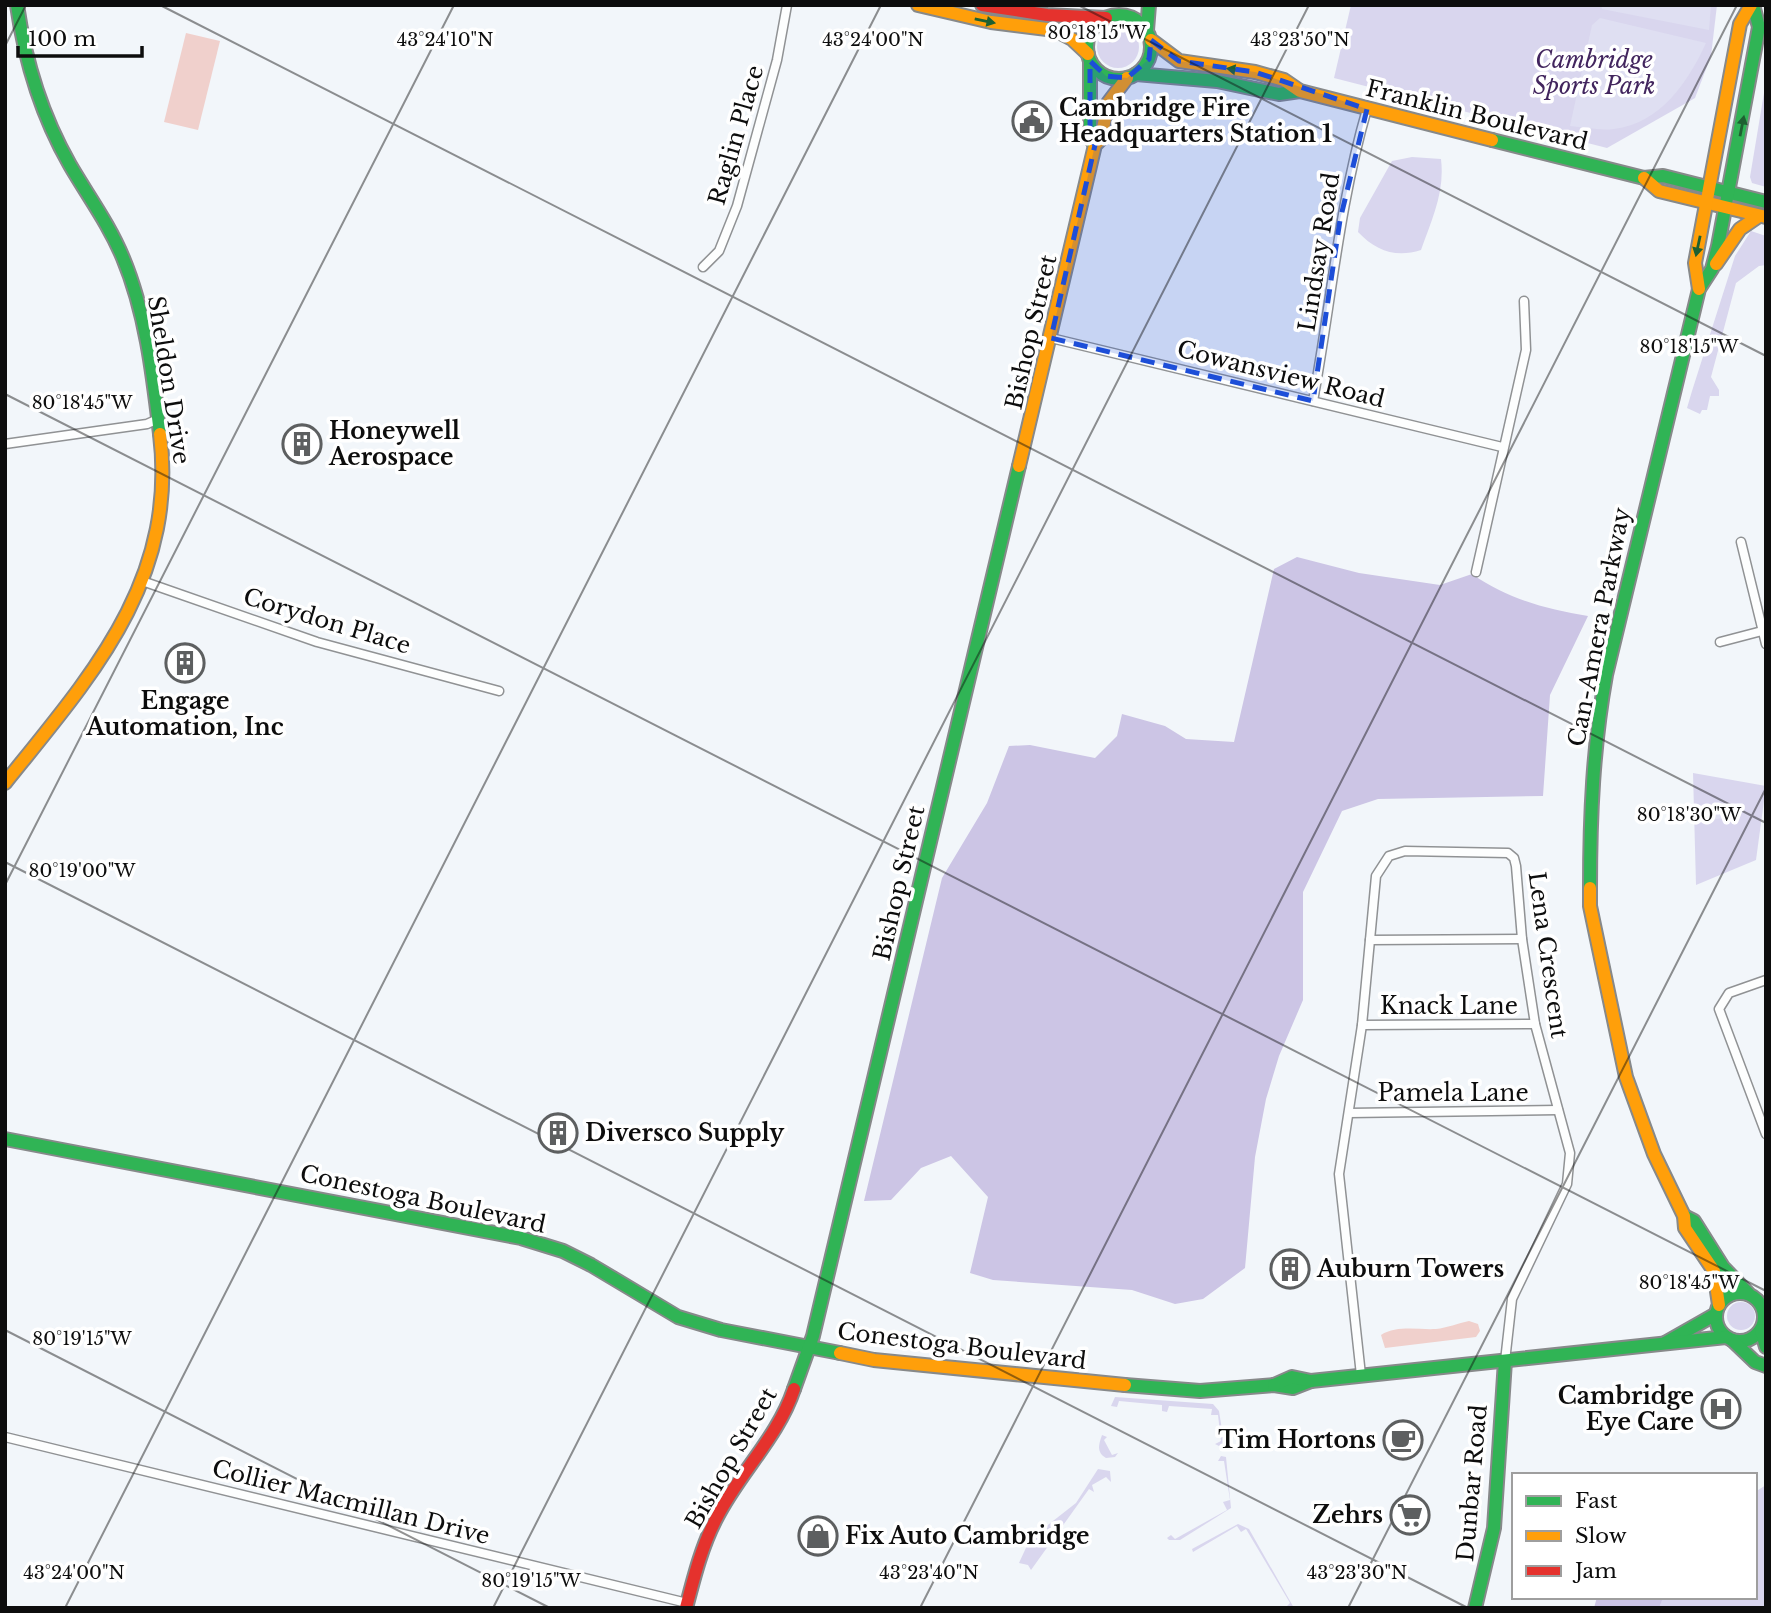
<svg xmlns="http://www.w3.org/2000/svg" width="1771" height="1613" font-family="'Libre Baskerville',serif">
	<rect width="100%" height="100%" fill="#f2f6fa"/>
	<!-- green -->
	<g fill="#d9d6ee">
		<path d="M 1351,5 L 1717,5 L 1711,56 L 1695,98 L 1607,148 L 1334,78 Z"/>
		<circle cx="1118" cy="47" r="21"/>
		<path d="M 1766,81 L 1766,187 L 1752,183 L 1750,177 Z"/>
		<path d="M 1412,157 L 1441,159 C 1445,192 1432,219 1421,250 C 1396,258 1376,251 1358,232 L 1360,218 L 1392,161 Z"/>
		<path d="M 1751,231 L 1766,236 L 1766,265 L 1759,266 L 1736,283 L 1711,377 L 1719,390 L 1719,396 L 1710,396 L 1707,410 L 1702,410 L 1700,414 L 1687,408 L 1692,391 L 1735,256 Z"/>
		<path d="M 1693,773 L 1766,786 L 1756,860 L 1696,885 Z"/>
		<circle cx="1741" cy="1316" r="14"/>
		<path d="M 1115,1397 L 1213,1404 L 1219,1411 L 1224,1443 L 1219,1446 L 1215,1444 L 1221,1441 L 1218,1415 L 1211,1415 L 1212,1409 L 1169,1406 L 1167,1412 L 1162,1411 L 1162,1405 L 1119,1401 L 1117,1407 L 1111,1406 Z"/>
		<path d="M 1102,1435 L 1107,1437 L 1104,1440 L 1112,1455 L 1118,1453 L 1115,1457 L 1106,1458 C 1096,1452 1099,1444 1102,1435 Z"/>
		<path d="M 1221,1456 L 1226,1457 L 1231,1508 L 1180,1540 L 1169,1540 L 1167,1538 L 1171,1535 L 1175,1539 L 1227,1510 L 1223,1502 L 1230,1500 L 1224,1461 L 1218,1461 Z"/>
		<path d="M 1098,1469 L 1110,1471 L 1111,1482 L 1106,1477 L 1092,1485 L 1094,1492 L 1089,1489 L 1031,1570 L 1028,1565 L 1019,1563 L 1030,1539 L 1076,1503 Z"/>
		<path d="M 1766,1485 L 1766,1608 L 1659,1608 L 1663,1597 L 1755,1597 L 1755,1492 Z"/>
		<path d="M 1238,1524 L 1249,1529 L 1294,1608 L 1285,1608 L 1290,1603 L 1246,1529 L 1241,1532 L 1237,1526 L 1193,1552 L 1192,1549 Z"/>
	</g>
	<!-- forest -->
	<g fill="#ccc5e5">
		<path d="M 1297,557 L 1359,573 L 1440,585 L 1472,574 C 1508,599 1545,609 1588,616 L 1550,695 L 1543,796 L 1378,799 L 1342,811 L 1303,892 L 1303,1000 L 1279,1056 L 1266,1099 L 1255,1157 L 1245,1268 L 1203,1299 L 1175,1304 L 1132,1290 L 993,1280 L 970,1273 L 988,1197 L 951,1156 L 921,1168 L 891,1200 L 864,1201 L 942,878 L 987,803 L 1009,746 L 1030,745 L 1095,758 L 1117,736 L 1122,714 L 1165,726 L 1186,739 L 1234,742 L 1274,569 Z"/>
		<path d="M 1597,1597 L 1663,1597 L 1663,1598 L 1659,1608 L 1594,1608 Z"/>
	</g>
	<!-- pitch -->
	<g fill="#dfdff2">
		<path d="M 1601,5 L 1711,5 L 1709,30 L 1602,9 Z"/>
		<path d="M 1600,18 L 1706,43 C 1688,82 1661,123 1614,129 C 1600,131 1584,127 1570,126 L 1592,25 Z"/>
		<path d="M 1729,803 L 1731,817 L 1703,821 L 1702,807 Z"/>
	</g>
	<!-- water -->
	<g fill="#f0d0cc">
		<path d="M 186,33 L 220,41 L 198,130 L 164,122 Z"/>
		<path d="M 1469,1321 L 1478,1324 L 1480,1331 L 1476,1337 L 1385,1348 L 1381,1335 C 1397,1325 1418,1330 1436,1329 C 1447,1328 1458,1323 1469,1321 Z"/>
	</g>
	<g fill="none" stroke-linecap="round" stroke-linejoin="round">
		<!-- street casing -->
		<g stroke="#909294" stroke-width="11">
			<g id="street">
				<path d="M 703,267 L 719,251 L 737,206 L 777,60 L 787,5"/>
				<path d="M 1051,338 L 1502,447"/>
				<path d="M 1313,401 C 1331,304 1339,205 1367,109"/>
				<path d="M 5,444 L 147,424 L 158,419"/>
				<path d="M 1741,542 L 1766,644"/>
				<path d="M 1476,572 L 1526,350 L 1524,301"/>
				<path d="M 145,582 L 317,642 L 499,691"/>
				<path d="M 1720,642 L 1762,631"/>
				<path d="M 1370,940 L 1522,939"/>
				<path d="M 1766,980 L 1729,993 L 1719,1009 L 1766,1134"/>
				<path d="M 1362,1025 L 1535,1024"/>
				<path d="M 1349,1113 L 1558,1110"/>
				<path d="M 1361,1375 L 1339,1174 L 1362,1025 L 1376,876 L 1389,856 L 1405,851 L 1508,853 L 1514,858 L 1516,866 L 1522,939 L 1535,1024 L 1570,1153 L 1567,1184 L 1512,1299 L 1505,1361"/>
				<path d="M 5,1437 L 687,1603"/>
			</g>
		</g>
		<!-- fast casing -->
		<g stroke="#87898a" stroke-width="16">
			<g id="fast">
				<path d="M 17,5 C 25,61 42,116 70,165 C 88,196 109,224 123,258 C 146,313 153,375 160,434"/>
				<circle cx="1119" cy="47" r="32"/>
				<path d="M 1147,30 L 1149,5"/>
				<path d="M 1090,61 L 1090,138 L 1095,145"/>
				<path d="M 1136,74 L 1217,81 L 1279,94 L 1300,91"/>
				<path d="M 1492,140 L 1644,178 L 1663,176 L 1766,202"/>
				<path d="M 1590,888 C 1590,816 1593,747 1606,675 L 1699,289 L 1712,269 L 1718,246 L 1759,27 L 1753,5"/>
				<path d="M 5,1139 L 521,1238 L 563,1251 L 591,1265 L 678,1317 L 721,1330 L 840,1353"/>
				<path d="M 1684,1216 L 1694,1221 L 1723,1267 L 1748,1293"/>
				<circle cx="1740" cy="1317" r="24"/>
				<path d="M 1761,1330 L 1766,1347"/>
				<path d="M 1732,1340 L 1755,1362 L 1766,1366"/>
				<path d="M 1665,1343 L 1716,1314"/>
				<path d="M 1125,1385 L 1200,1391 L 1274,1385 L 1293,1388 L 1311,1381"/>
				<path d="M 1274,1385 L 1292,1377 L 1311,1381 L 1726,1337"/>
				<path d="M 794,1389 L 813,1336 L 1019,466"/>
				<path d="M 1475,1608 L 1494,1528 L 1505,1361"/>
			</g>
		</g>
		<!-- slow casing -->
		<g stroke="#87898a" stroke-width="16">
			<g id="slow">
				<path d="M 918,5 L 991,22 L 1055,30 L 1072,39 L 1088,54"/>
				<path d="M 1151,40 L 1179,61 L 1255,72 L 1284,80 L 1300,91 L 1492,140"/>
				<path d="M 1644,178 L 1659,191 L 1766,217"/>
				<path d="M 1716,264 L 1740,229 L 1759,216"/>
				<path d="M 1699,289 L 1695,263 L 1740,24 L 1751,5"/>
				<path d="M 1019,466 L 1095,145 L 1101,139 L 1108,103 L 1127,78"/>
				<path d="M 5,783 C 91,676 178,581 160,434"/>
				<path d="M 1590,888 L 1590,906 L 1626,1077 L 1654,1154 L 1684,1216 L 1685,1228 L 1714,1271 L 1719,1305"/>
				<path d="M 840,1353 L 874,1360 L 1125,1385"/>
			</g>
		</g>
		<!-- jam casing -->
		<g stroke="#87898a" stroke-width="16">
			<g id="jam">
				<path d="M 982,5 L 1047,15 L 1106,18"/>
				<path d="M 686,1608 C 694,1577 702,1545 717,1517 C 740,1472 778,1437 794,1389"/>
			</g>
		</g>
		<!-- street -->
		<use href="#street" stroke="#fdfefe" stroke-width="8"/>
		<!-- fast -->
		<use href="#fast" stroke="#30b455" stroke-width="12"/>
		<!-- slow -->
		<use href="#slow" stroke="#ff9f0a" stroke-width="12"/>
		<!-- jam -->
		<use href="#jam" stroke="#e5322d" stroke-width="12"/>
	</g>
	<!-- one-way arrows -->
	<defs><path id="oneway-solid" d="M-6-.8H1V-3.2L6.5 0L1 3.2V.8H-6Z" transform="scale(1.75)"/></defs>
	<g fill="#1e6031">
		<use href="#oneway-solid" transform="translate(985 21) rotate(12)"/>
		<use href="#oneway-solid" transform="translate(1237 70) rotate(-171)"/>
		<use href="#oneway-solid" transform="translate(1742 126) rotate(-79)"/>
		<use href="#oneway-solid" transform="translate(1698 246) rotate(102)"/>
	</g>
	<!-- marked area -->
	<path fill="#1d4ed8" fill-opacity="0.2" stroke="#1d4ed8" stroke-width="5" stroke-dasharray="14 9" stroke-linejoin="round" d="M 1151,40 L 1179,61 L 1255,72 L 1367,109 L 1340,220 L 1313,401 L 1051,338 L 1095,145 L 1090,138 L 1090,61 L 1106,76 L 1127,78 L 1149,59 Z"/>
	<!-- ticks -->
	<path fill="none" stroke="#0d0d0d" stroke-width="2" stroke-opacity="0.45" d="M 160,5 L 1766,823M 1078,5 L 1766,356M 5,46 L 26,5M 5,394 L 1766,1291M 5,862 L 1468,1608M 5,885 L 454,5M 5,1330 L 550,1608M 65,1608 L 881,5M 493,1608 L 1309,5M 920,1608 L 1737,5M 1348,1608 L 1766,788"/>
	<!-- icons -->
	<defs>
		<g id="civic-ring" transform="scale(2.0125)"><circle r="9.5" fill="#fff" stroke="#5d5f60" stroke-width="1.5"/><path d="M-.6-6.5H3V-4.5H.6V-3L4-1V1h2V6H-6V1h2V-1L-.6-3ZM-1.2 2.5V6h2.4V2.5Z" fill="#5d5f60"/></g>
		<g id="building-ring" transform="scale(2.0125)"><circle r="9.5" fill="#fff" stroke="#5d5f60" stroke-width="1.5"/><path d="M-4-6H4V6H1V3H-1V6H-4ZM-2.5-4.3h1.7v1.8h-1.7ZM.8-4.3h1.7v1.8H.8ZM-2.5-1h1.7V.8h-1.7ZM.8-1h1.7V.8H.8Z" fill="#5d5f60"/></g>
		<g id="hospital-ring" transform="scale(2.0125)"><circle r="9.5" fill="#fff" stroke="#5d5f60" stroke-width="1.5"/><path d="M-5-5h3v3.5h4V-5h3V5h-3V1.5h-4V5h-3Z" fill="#5d5f60"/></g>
		<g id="cafe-ring" transform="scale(2.0125)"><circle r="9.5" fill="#fff" stroke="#5d5f60" stroke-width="1.5"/><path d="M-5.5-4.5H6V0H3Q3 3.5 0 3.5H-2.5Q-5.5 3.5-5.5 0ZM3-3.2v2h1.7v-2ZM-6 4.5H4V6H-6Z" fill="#5d5f60"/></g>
		<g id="supermarket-ring" transform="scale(2.0125)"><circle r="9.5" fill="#fff" stroke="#5d5f60" stroke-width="1.5"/><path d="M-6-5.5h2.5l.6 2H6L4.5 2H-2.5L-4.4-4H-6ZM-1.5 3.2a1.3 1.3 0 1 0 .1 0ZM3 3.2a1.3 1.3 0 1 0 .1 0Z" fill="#5d5f60"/></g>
		<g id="shop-ring" transform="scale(2.0125)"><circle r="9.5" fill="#fff" stroke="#5d5f60" stroke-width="1.5"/><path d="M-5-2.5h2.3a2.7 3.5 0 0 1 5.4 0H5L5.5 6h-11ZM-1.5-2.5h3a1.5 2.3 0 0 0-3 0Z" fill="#5d5f60"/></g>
	</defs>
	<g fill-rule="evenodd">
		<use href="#civic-ring" x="1032" y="121"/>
		<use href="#building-ring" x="302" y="444"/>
		<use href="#building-ring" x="185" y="663"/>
		<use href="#building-ring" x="558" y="1133"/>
		<use href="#building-ring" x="1290" y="1269"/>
		<use href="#hospital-ring" x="1721" y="1409"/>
		<use href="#cafe-ring" x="1403" y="1440"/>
		<use href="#supermarket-ring" x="1410" y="1515"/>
		<use href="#shop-ring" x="818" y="1536"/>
	</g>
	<g text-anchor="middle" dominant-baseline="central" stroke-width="7" stroke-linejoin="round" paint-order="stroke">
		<!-- park labels -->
		<g font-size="23" font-style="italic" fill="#42255e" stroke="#fff">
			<text x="1594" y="60">Cambridge<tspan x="1594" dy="26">Sports Park</tspan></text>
		</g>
		<!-- poi labels -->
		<g font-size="23" font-weight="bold" fill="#0d0d0d" stroke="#fff" text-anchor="start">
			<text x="1059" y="108">Cambridge Fire<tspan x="1059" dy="26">Headquarters Station 1</tspan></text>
			<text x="329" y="431">Honeywell<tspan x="329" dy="26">Aerospace</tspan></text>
			<text x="185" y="701" text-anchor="middle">Engage<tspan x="185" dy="26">Automation, Inc</tspan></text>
			<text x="585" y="1133">Diversco Supply</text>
			<text x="1317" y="1269">Auburn Towers</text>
			<text x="1694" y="1396" text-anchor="end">Cambridge<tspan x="1694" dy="26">Eye Care</tspan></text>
			<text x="1376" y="1440" text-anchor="end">Tim Hortons</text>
			<text x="1383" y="1515" text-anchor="end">Zehrs</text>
			<text x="845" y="1536">Fix Auto Cambridge</text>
		</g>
		<!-- street labels -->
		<g font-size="23" fill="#0d0d0d" stroke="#fff">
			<text transform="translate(1477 115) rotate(14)">Franklin Boulevard</text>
			<text transform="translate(736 135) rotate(-74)">Raglin Place</text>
			<text transform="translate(1319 252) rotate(-81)">Lindsay Road</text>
			<text transform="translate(1031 332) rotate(-77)">Bishop Street</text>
			<text transform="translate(1281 374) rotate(14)">Cowansview Road</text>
			<text transform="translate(169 380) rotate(81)">Sheldon Drive</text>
			<text transform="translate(327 621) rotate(17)">Corydon Place</text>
			<text transform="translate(1599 627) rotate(-79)">Can-Amera Parkway</text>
			<text transform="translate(899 883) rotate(-77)">Bishop Street</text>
			<text transform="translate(1548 955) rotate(82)">Lena Crescent</text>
			<text x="1449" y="1006">Knack Lane</text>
			<text x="1453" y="1093">Pamela Lane</text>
			<text transform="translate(423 1199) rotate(12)">Conestoga Boulevard</text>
			<text transform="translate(962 1346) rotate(7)">Conestoga Boulevard</text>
			<text transform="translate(731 1458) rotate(-60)">Bishop Street</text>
			<text transform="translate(1472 1483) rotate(-85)">Dunbar Road</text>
			<text transform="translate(351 1502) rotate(14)">Collier Macmillan Drive</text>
		</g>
	</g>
	<g font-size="18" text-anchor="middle" fill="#0d0d0d" stroke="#fff" stroke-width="7" stroke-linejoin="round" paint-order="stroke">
		<text x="1097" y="39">80°18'15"W</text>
		<text x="445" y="46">43°24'10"N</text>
		<text x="873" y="46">43°24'00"N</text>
		<text x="1300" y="46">43°23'50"N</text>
		<text x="1689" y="353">80°18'15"W</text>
		<text x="82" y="409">80°18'45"W</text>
		<text x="1689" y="821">80°18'30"W</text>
		<text x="82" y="877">80°19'00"W</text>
		<text x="1689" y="1289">80°18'45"W</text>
		<text x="82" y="1345">80°19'15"W</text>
		<text x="74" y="1579">43°24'00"N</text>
		<text x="929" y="1579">43°23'40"N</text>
		<text x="1357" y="1579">43°23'30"N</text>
		<text x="531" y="1587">80°19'15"W</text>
	</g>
	<!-- border -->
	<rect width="1771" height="1613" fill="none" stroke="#0d0d0d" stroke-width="14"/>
	<!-- legend -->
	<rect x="1512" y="1473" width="245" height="126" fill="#ffffff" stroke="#9e9e9e" stroke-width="2"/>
	<rect x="1526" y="1496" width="35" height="10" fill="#30b455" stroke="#9e9e9e" stroke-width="2"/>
	<text x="1575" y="1508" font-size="21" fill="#0d0d0d">Fast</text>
	<rect x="1526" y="1531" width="35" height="10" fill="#ff9f0a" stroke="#9e9e9e" stroke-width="2"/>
	<text x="1575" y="1543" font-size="21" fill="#0d0d0d">Slow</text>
	<rect x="1526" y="1566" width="35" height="10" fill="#e5322d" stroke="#9e9e9e" stroke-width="2"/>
	<text x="1575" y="1578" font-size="21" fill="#0d0d0d">Jam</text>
	<!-- scale -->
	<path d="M18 46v10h124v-10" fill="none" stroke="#0d0d0d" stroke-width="3.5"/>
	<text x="28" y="46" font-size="21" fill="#0d0d0d" stroke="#ffffff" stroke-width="5" paint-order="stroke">100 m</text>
</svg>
